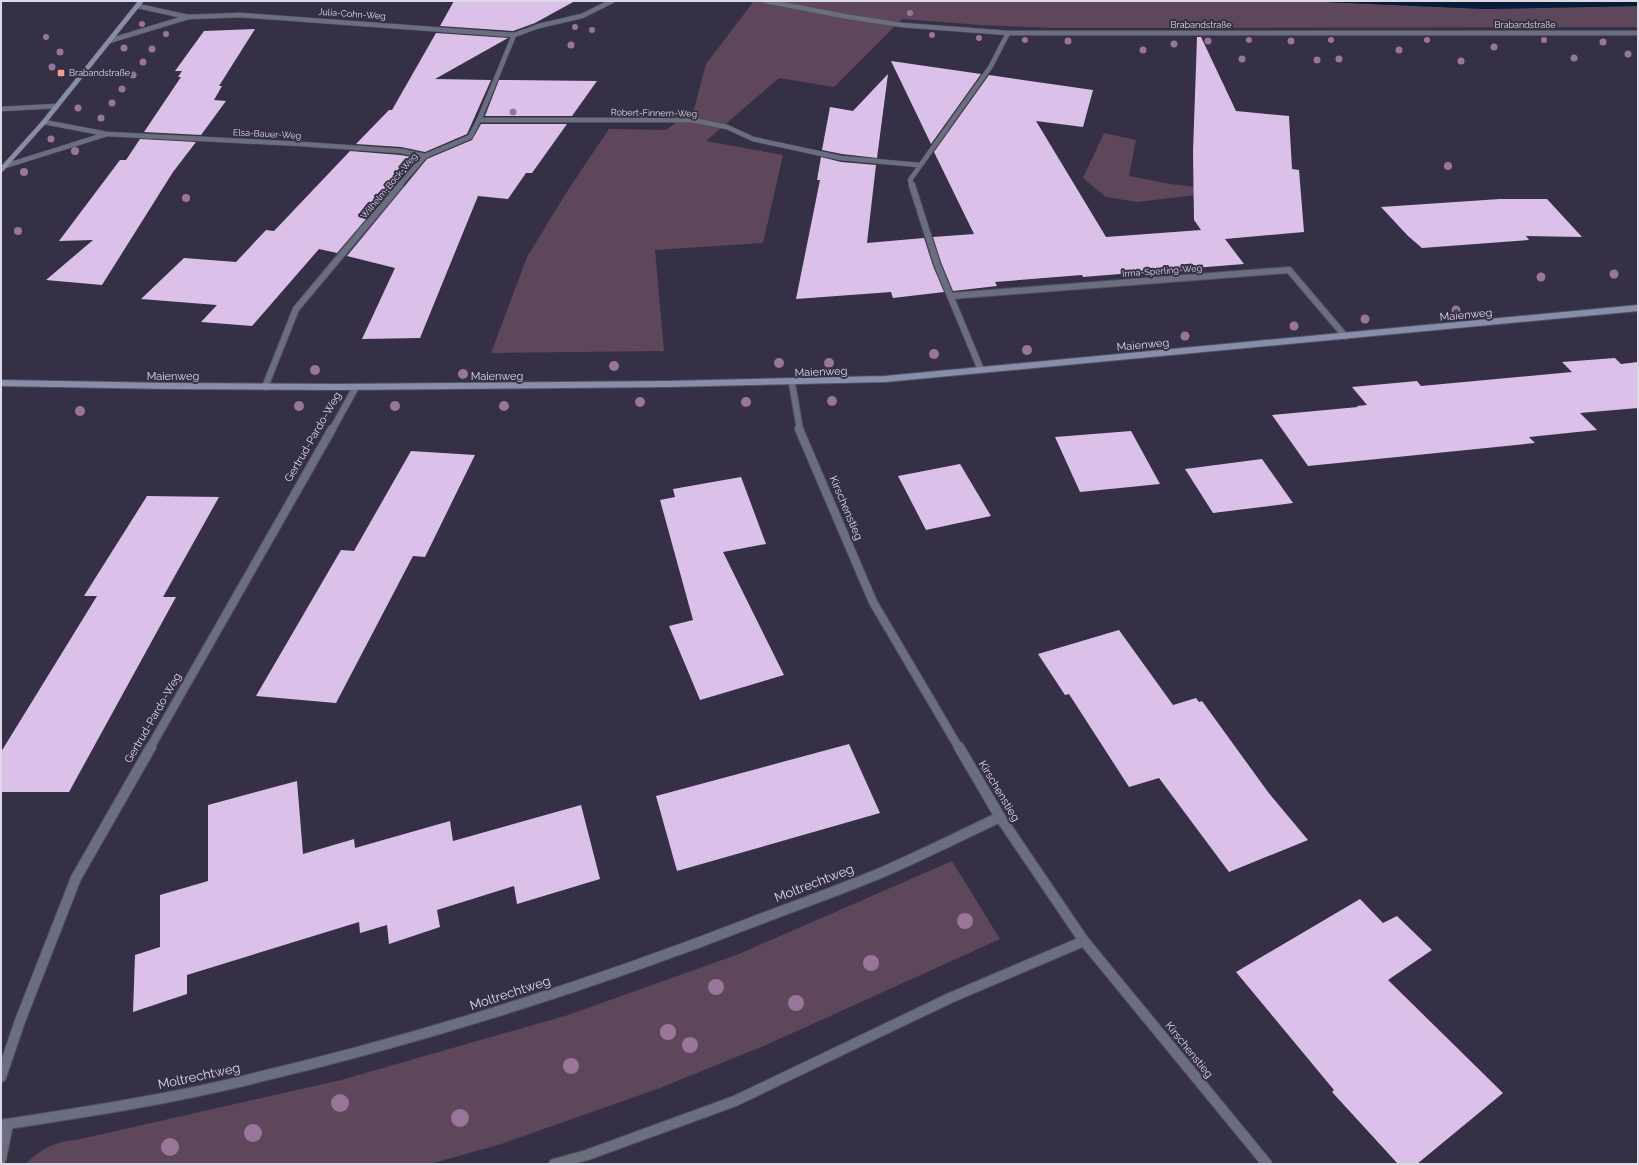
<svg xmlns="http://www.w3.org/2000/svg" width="1639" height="1165" font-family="Raleway,sans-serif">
	<rect width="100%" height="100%" fill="#353045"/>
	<!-- green -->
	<g fill="#5f475b">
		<path d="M 754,1 L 1303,1 L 1485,9 L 1638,6 L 1638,27 L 1055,28 L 980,25 L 902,19 L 834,87 L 779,78 L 706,141 L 783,155 L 763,243 L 655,250 L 664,351 L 491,353 L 527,257 L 568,190 L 609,129 L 666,130 L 694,109 L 706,64 Z"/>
		<path d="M 1104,133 L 1136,140 L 1129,176 L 1170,184 L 1196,187 L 1196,195 L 1137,202 L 1106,197 L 1083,178 Z"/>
		<path d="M 952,861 L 1000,939 L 766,1045 L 660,1088 L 501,1144 L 430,1164 L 26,1164 C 41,1148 55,1142 76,1140 L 341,1080 L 568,1015 L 739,954 Z"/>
	</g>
	<!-- water -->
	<path fill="#061c38" d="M 1303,1 L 1638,1 L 1638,6 L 1485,9 Z"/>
	<!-- building -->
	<g fill="#dbc1e9">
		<path d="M 454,1 L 575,1 L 535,23 L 513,31 L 440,26 Z"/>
		<path d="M 255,29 L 219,86 L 222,86 L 214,100 L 226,101 L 201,135 L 144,132 L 181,77 L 178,77 L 182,71 L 175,71 L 204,31 Z"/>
		<path d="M 436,33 L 508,38 L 435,79 L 491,80 L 467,134 L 425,152 L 401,147 L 356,144 L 389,110 L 392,110 Z"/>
		<path d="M 1197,37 L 1201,37 L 1236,111 L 1289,116 L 1292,169 L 1299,170 L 1304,232 L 1225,239 L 1244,264 L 1083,277 L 1082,275 L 995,282 L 997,286 L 953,291 L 941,262 L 933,237 L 974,234 L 934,152 L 989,75 L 1093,90 L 1083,127 L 1036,121 L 1106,237 L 1201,230 L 1194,220 L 1193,152 Z"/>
		<path d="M 891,61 L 981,74 L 931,144 Z"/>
		<path d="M 888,74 L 877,158 L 842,154 L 822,150 L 830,107 L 853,111 Z"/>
		<path d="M 499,80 L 597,81 L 572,116 L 485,116 Z"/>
		<path d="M 481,124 L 567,124 L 532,173 L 526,173 L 508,199 L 478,196 L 420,338 L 362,339 L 395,268 L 347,256 L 427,159 L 472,140 Z"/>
		<path d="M 140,139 L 196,142 L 173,172 L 102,285 L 46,280 L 93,240 L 59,241 L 120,160 L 126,160 Z"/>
		<path d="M 350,151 L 400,155 L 418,158 L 337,253 L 319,249 L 252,326 L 201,322 L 217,305 L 141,299 L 184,258 L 236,262 L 266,230 L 274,231 Z"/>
		<path d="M 821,157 L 841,162 L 876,165 L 867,243 L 924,238 L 933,266 L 944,292 L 893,298 L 891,292 L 796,299 L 820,180 L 817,180 Z"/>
		<path d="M 1500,199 L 1547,199 L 1582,237 L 1526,236 L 1529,240 L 1422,248 L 1408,236 L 1381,207 Z"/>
		<path d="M 1615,358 L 1621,364 L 1638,362 L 1638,408 L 1580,413 L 1597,430 L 1529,437 L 1535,443 L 1308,466 L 1272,415 L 1358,407 L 1357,406 L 1367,405 L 1352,387 L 1417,381 L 1421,386 L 1572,372 L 1562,362 Z"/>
		<path d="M 1131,431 L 1160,484 L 1080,492 L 1055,437 Z"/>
		<path d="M 411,451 L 475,455 L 425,557 L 413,556 L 336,703 L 256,696 L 341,550 L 354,551 Z"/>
		<path d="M 1262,459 L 1293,503 L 1213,513 L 1185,469 Z"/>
		<path d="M 960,464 L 991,516 L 926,530 L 898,476 Z"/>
		<path d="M 741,477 L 766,544 L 723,552 L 784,675 L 700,700 L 669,626 L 693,620 L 660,500 L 675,497 L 673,489 Z"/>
		<path d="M 147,496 L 219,497 L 163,597 L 176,597 L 69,792 L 1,792 L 1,752 L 97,596 L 84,596 Z"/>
		<path d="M 1119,630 L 1173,705 L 1196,698 L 1199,702 L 1202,701 L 1268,792 L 1308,840 L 1229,872 L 1159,778 L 1129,787 L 1069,694 L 1065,695 L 1038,654 Z"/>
		<path d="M 849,744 L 880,813 L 677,871 L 656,796 Z"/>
		<path d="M 297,781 L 303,854 L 354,839 L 355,848 L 450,821 L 453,841 L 581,805 L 600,879 L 517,904 L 514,886 L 437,910 L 440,927 L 389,944 L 387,925 L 360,933 L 359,922 L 187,975 L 187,994 L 133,1012 L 135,955 L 160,947 L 160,895 L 208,881 L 208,805 Z"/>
		<path d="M 1360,899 L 1383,923 L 1397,916 L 1432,950 L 1388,980 L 1503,1093 L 1417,1164 L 1398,1164 L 1332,1092 L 1334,1090 L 1236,972 Z"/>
	</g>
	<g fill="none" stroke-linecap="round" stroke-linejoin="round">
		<!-- lane casing -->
		<g stroke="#534f62" stroke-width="5.5">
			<path id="lane" d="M 1,109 L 57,106"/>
		</g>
		<!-- street-far3 casing -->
		<g stroke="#534f62" stroke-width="5.5">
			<g id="street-far3">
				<path d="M 766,1 L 849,17 L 902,25 L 1008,33 L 1638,33"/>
				<path d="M 138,6 L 188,17"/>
				<path d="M 109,41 L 188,17 L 240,15 L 514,35"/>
				<path d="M 479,120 L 692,120 L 727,127 L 753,139 L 841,158 L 919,165"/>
				<path d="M 44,122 L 107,134 L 301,144 L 401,151 L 425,156"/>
				<path d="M 5,166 L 107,134"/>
				<path d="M 399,186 L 425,156 L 470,137 L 479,120 L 514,35 L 539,26 L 582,16 L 612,1"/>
				<path d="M 912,186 L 910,180 L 991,66 L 1008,33"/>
			</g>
		</g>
		<!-- street-far2 casing -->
		<g stroke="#534f62" stroke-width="8">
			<g id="street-far2">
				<path d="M 912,185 L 937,264 L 981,370"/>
				<path d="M 951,296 L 1289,270 L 1345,336"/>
				<path d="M 792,383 L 800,430"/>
				<path d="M 265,387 L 296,309 L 400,185"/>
				<path d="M 332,430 L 356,387"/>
			</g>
		</g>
		<!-- street-far1 casing -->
		<g stroke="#534f62" stroke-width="10">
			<g id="street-far1">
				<path d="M 799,429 L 873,602 L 959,748"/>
				<path d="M 150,748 L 332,429"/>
			</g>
		</g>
		<!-- street casing -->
		<g stroke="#534f62" stroke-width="12">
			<g id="street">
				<path d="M 959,747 L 1000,817 L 1084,941 L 1267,1164"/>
				<path d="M 1,1077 L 20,1021 L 76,878 L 151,747"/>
				<path d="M 1,1125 C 86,1112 171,1099 255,1078 C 428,1037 597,983 763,918 C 803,903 845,888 885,871 C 924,854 962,835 1000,817"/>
				<path d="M 1,1159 L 8,1124"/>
				<path d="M 554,1164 L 587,1155 L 735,1101 L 950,998 L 1084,941"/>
			</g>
		</g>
		<!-- secondary-far1 casing -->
		<g stroke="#534f62" stroke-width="5.5">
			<path id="secondary-far1" d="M 1,170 L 44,122 L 141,1"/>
		</g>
		<!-- secondary casing -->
		<g stroke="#534f62" stroke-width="8">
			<path id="secondary" d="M 1,383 L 169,386 L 338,387 L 668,384 L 885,379 L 1638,308"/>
		</g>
		<!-- lane -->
		<use href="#lane" stroke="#6a6e7f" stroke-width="4.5"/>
		<!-- street-far3 -->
		<use href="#street-far3" stroke="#6a6e7f" stroke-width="4.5"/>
		<!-- street-far2 -->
		<use href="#street-far2" stroke="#6a6e7f" stroke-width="6"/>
		<!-- street-far1 -->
		<use href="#street-far1" stroke="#6a6e7f" stroke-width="8"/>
		<!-- street -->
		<use href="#street" stroke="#6a6e7f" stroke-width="10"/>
		<!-- secondary-far1 -->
		<use href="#secondary-far1" stroke="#888eaa" stroke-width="4.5"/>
		<!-- secondary -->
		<use href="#secondary" stroke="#888eaa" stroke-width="6"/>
	</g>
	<!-- trees -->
	<g fill="#997699">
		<circle cx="910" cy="13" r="3"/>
		<circle cx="142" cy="24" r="3"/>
		<circle cx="575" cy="27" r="3"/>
		<circle cx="592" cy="30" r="3"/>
		<circle cx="166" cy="34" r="3"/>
		<circle cx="932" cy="35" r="3"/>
		<circle cx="46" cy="37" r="3"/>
		<circle cx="979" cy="38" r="3"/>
		<circle cx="1025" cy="40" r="3"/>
		<circle cx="1249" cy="40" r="3"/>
		<circle cx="1331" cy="40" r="3"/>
		<circle cx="1427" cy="40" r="3"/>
		<circle cx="1544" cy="40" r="3"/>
		<circle cx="1068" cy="41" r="3.5"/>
		<circle cx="1208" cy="41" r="3.5"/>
		<circle cx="1291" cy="41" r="3.5"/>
		<circle cx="1603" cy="42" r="3.5"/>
		<circle cx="1174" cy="44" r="3.5"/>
		<circle cx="571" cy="45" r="3.5"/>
		<circle cx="1494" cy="47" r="3.5"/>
		<circle cx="124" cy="48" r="3.5"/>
		<circle cx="152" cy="49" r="3.5"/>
		<circle cx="1143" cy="50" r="3.5"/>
		<circle cx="1399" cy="50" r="3.5"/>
		<circle cx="60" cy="52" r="3.5"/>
		<circle cx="1628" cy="54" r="3.5"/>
		<circle cx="1574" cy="58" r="3.5"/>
		<circle cx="1242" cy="59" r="3.5"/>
		<circle cx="1339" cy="59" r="3.5"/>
		<circle cx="1317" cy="60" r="3.5"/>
		<circle cx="1461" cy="61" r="3.5"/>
		<circle cx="143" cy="62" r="3.5"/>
		<circle cx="52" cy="67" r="3.5"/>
		<circle cx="133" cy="75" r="3.5"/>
		<circle cx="122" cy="89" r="3.5"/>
		<circle cx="112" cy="103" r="3.5"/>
		<circle cx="78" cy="108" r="3.5"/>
		<circle cx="513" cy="112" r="3.5"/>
		<circle cx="101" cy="118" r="3.5"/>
		<circle cx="51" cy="139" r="3.5"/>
		<circle cx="75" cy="151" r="4"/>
		<circle cx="1448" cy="166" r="4"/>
		<circle cx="24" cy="172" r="4"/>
		<circle cx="186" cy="198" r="4"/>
		<circle cx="18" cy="231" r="4"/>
		<circle cx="1614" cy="274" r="4.5"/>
		<circle cx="1541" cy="277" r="4.5"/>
		<circle cx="1456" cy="310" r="4.5"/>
		<circle cx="1365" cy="319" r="4.5"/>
		<circle cx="1294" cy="326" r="4.5"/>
		<circle cx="1185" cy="336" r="4.5"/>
		<circle cx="1027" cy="350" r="5"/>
		<circle cx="934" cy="354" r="5"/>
		<circle cx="779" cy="363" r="5"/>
		<circle cx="829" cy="363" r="5"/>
		<circle cx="614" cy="366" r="5"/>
		<circle cx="315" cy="370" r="5"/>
		<circle cx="463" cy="374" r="5"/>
		<circle cx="832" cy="401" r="5"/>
		<circle cx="640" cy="402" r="5"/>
		<circle cx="746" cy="402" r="5"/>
		<circle cx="299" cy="406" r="5"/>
		<circle cx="395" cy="406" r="5"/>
		<circle cx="504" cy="406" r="5"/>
		<circle cx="80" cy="411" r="5"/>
		<circle cx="965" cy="921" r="8"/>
		<circle cx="871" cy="963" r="8"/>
		<circle cx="716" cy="987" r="8"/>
		<circle cx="796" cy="1003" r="8"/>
		<circle cx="668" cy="1032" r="8"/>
		<circle cx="690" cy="1045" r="8"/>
		<circle cx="571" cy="1066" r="8"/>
		<circle cx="340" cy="1103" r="9"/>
		<circle cx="460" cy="1118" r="9"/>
		<circle cx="253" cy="1133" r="9"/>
		<circle cx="170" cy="1147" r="9"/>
	</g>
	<!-- markers -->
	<rect fill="#f49d8c" stroke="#353045" stroke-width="1.5" x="57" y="69" width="8" height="8" rx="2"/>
	<g text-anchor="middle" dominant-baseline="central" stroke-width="4" stroke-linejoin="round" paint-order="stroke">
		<!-- far-street labels -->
		<g font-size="9" fill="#dcdae7" stroke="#353045">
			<text transform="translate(352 14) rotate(4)">Julia-Cohn-Weg</text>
			<text x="1201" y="25">Brabandstraße</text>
			<text x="1525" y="25">Brabandstraße</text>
			<text transform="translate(654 113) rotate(1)">Robert-Finnern-Weg</text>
			<text transform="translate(267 134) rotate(3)">Elsa-Bauer-Weg</text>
			<text transform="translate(389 186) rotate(-50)">Wilhelm-Bock-Weg</text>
			<text transform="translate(1162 271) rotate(-4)">Irma-Sperling-Weg</text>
		</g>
		<!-- far-poi labels -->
		<g font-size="9" fill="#dcdae7" stroke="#353045" text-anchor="start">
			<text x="69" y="73">Brabandstraße</text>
		</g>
		<!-- street labels -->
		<g font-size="11" fill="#dcdae7" stroke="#353045">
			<text transform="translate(1466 315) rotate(-5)">Maienweg</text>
			<text transform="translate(1143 345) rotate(-5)">Maienweg</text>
			<text transform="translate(821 372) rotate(-2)">Maienweg</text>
			<text x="173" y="376">Maienweg</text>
			<text x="497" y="376">Maienweg</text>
			<text transform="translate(313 437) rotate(-60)">Gertrud-Pardo-Weg</text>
			<text transform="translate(846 508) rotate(67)">Kirschenstieg</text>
			<text transform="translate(153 718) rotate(-60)">Gertrud-Pardo-Weg</text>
			<text transform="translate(999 791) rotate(59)">Kirschenstieg</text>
			<text transform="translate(1189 1050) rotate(51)">Kirschenstieg</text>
		</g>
		<!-- near-street labels -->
		<g font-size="13" fill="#dcdae7" stroke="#353045">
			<text transform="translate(814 883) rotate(-21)">Moltrechtweg</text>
			<text transform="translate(510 993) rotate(-18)">Moltrechtweg</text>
			<text transform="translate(199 1076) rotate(-12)">Moltrechtweg</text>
		</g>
	</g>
	<!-- border -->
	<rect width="1639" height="1165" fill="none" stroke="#dcdae7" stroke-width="4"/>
</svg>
